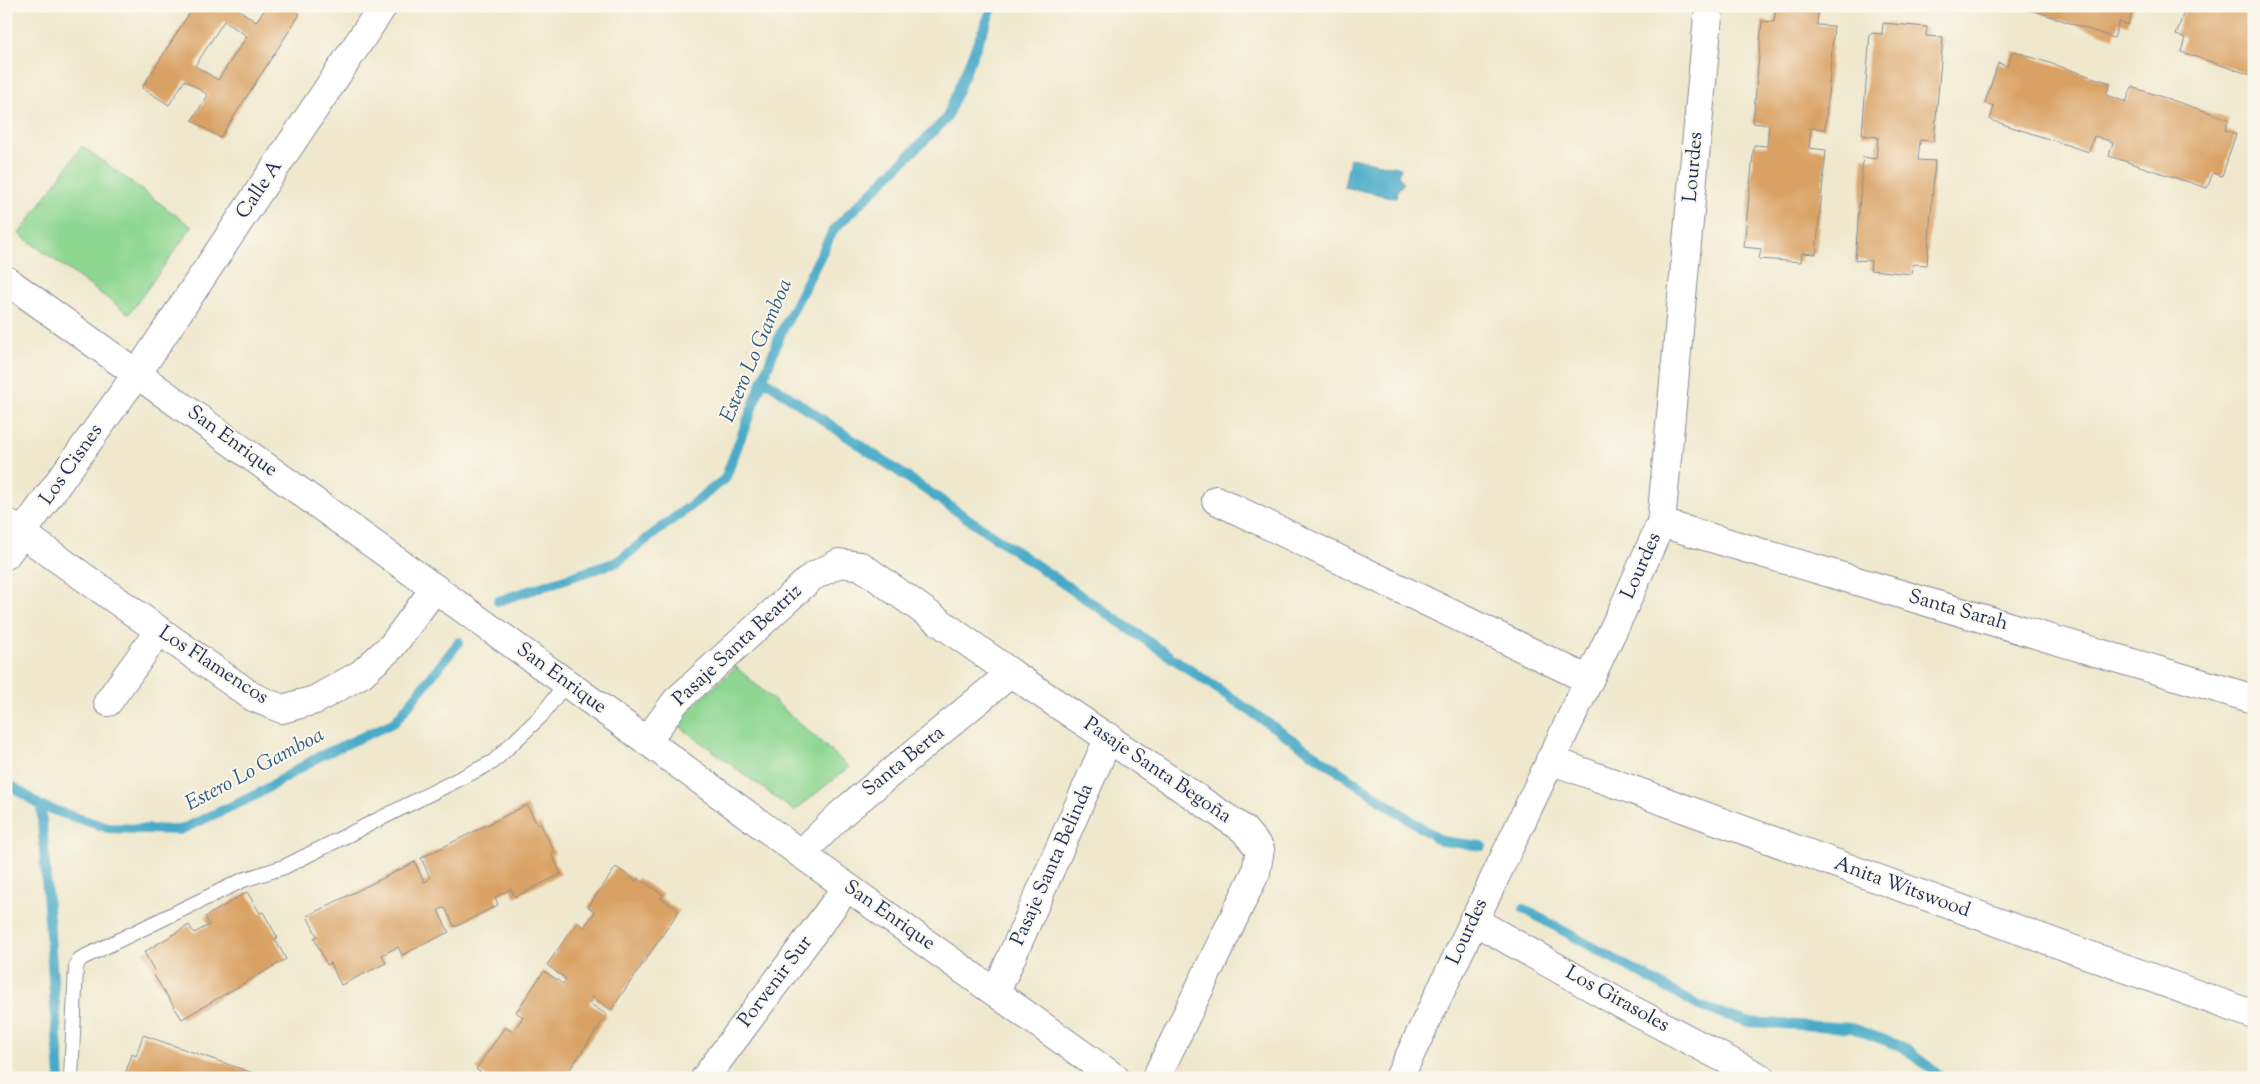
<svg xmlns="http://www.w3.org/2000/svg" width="2260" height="1084" font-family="'Sorts Mill Goudy',serif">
	<rect width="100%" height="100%" fill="#fbf7ec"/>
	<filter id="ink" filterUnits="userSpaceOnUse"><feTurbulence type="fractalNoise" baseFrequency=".02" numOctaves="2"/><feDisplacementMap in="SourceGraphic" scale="10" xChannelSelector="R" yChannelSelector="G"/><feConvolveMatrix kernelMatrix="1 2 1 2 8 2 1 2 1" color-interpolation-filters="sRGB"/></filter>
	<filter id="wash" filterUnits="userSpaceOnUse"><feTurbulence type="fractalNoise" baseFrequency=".0096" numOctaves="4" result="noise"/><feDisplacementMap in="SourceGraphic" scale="20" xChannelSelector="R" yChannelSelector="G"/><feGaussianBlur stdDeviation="1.12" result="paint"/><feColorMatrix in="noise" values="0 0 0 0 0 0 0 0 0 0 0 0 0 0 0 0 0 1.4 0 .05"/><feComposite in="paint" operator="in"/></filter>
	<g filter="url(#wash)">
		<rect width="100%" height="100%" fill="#efe8cd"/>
		<!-- green -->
		<g fill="#8ed792" stroke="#548378">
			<path d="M 82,146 L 192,227 L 129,314 L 19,234 Z"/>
			<path d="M 736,667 L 849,767 L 794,811 L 675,723 Z"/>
		</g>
		<!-- water -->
		<path fill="#48aac8" stroke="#326c93" d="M 1350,158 L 1401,168 L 1398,174 L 1403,184 L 1397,191 L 1396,198 L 1344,187 Z"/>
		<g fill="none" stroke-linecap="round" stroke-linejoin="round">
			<!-- stream -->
			<g stroke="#48aac8" stroke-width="10">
				<path d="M 763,379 L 1441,841 L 1482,846"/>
				<path d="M 498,601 L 617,562 L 725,479 L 780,335 L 834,229 L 946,119 L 993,6"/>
				<path d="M 6,782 L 41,806 L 108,828 L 180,830 L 256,795 L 318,757 L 395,722 L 459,642"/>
				<path d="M 41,806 L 60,1078"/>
				<path d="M 1524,909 L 1699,1006 L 1748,1022 L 1852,1028 L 1903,1047 L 1943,1078"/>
			</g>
		</g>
		<g id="blocks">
			<!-- building -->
			<g fill="#d9a163" fill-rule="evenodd">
				<path d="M 194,6 L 234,6 L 256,22 L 267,6 L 288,6 L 300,14 L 220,138 L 192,120 L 208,95 L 185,80 L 169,105 L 142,88 ZM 224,21 L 247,36 L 218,80 L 195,66 Z"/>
				<path d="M 1776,6 L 1819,6 L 1817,25 L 1834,26 L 1825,129 L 1811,128 L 1809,148 L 1826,150 L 1816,254 L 1802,253 L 1801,262 L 1759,259 L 1761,249 L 1744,247 L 1754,145 L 1767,146 L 1769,125 L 1753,123 L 1762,21 L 1774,22 Z"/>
				<path d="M 2020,6 L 2134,6 L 2128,25 L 2119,22 L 2114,38 Z"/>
				<path d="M 2186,6 L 2254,6 L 2254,76 L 2181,52 L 2185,38 L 2176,35 Z"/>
				<path d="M 1883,23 L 1927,27 L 1926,36 L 1943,37 L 1934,141 L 1920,140 L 1918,160 L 1935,161 L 1927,265 L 1913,264 L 1912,274 L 1870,270 L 1871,261 L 1855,260 L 1863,157 L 1876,159 L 1878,137 L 1862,135 L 1870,33 L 1882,34 Z"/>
				<path d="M 2013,51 L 2110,83 L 2106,95 L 2126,102 L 2132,87 L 2229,119 L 2225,130 L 2236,134 L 2222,176 L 2213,173 L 2207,188 L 2109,156 L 2113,142 L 2094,136 L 2089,152 L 1990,120 L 1994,106 L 1985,103 L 1998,63 L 2007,66 Z"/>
				<path d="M 527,805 L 537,825 L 540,823 L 555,853 L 552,855 L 561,874 L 515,897 L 511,889 L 495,897 L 498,905 L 455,927 L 445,908 L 441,909 L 438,911 L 449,932 L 402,955 L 398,947 L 382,955 L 386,963 L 341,985 L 330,963 L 327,965 L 314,938 L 317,936 L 307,916 L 415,862 L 424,882 L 427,881 L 430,878 L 421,858 Z"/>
				<path d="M 616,867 L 636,881 L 638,878 L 663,895 L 661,898 L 679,911 L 611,1010 L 593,997 L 589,1003 L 607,1015 L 564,1078 L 488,1078 L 476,1069 L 505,1027 L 513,1032 L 523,1017 L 516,1012 L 544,971 L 563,984 L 566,979 L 547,965 L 577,922 L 584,927 L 595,912 L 588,907 Z"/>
				<path d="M 247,892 L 260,913 L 263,912 L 278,938 L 275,939 L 286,959 L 182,1019 L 153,974 L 155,972 L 144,952 L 189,925 L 194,933 L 209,925 L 205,917 Z"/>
				<path d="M 143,1035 L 256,1074 L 255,1078 L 124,1078 L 132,1054 L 136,1056 Z"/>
			</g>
		</g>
	</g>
	<g filter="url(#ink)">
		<use href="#blocks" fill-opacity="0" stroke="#858c96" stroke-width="1"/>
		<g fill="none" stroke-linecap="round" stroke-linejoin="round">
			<!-- lane casing -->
			<g stroke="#858c96" stroke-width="16">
				<path id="lane" d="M 71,1078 L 76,967 L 80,959 L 243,880 L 284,867 L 493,762 L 541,716 L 566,683"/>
			</g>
			<!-- street casing -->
			<g stroke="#858c96" stroke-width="30">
				<g id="street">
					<path d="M 1216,500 L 1589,680"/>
					<path d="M 6,522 L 253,697 L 282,709 L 315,700 L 361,674 L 392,646 L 435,588"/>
					<path d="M 1661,523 L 2254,699"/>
					<path d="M 6,555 L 137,374 L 383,6"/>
					<path d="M 108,702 L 159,631"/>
					<path d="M 647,741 L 676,701 L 812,577 L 839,563 L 861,566 L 1011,673 L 1243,829 L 1260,849 L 1256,872 L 1156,1078"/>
					<path d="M 1550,760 L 2254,1015"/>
					<path d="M 801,854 L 841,814 L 1011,673"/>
					<path d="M 1473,920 L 1621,1004 L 1761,1078"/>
					<path d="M 996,992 L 1109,737"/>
				</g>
			</g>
			<!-- secondary casing -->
			<g stroke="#858c96" stroke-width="30">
				<g id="secondary">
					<path d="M 6,280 L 647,741 L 801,854 L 1115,1078"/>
					<path d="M 705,1078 L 847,887"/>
					<path d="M 1399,1078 L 1623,609 L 1661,523 L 1709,6"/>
				</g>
			</g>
			<!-- lane -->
			<use href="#lane" stroke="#fff" stroke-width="14"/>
			<!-- street -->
			<use href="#street" stroke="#fff" stroke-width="28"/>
			<!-- secondary -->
			<use href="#secondary" stroke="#fff" stroke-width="28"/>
		</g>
	</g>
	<g text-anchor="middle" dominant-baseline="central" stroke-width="4" stroke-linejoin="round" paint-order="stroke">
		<!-- street labels -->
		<g font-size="20" fill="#1b2f5e" stroke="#fbf7ec">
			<text transform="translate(1694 167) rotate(-85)">Lourdes</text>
			<text transform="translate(260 190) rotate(-56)">Calle A</text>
			<text transform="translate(232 442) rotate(36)">San Enrique</text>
			<text transform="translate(72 465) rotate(-55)">Los Cisnes</text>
			<text transform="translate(1642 566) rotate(-66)">Lourdes</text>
			<text transform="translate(1958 611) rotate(16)">Santa Sarah</text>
			<text transform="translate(738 646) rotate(-43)">Pasaje Santa Beatriz</text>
			<text transform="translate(213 666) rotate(33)">Los Flamencos</text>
			<text transform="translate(561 679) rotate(36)">San Enrique</text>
			<text transform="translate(904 762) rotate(-39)">Santa Berta</text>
			<text transform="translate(1157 771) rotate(34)">Pasaje Santa Begoña</text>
			<text transform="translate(1053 865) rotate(-66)">Pasaje Santa Belinda</text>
			<text transform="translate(1902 888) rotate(20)">Anita Witswood</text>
			<text transform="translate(889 916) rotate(35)">San Enrique</text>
			<text transform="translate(1468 932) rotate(-65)">Lourdes</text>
			<text transform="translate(776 982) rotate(-53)">Porvenir Sur</text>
			<text transform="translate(1617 1000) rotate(29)">Los Girasoles</text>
		</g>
		<!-- water labels -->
		<g font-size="21" font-style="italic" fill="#2b5a83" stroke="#fbf7ec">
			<text transform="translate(757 351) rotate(-67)">Estero Lo Gamboa</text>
			<text transform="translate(255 770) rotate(-28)">Estero Lo Gamboa</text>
		</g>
	</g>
	<!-- margin -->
	<rect width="2260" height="1084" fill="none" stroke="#fbf7ec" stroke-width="25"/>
</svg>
